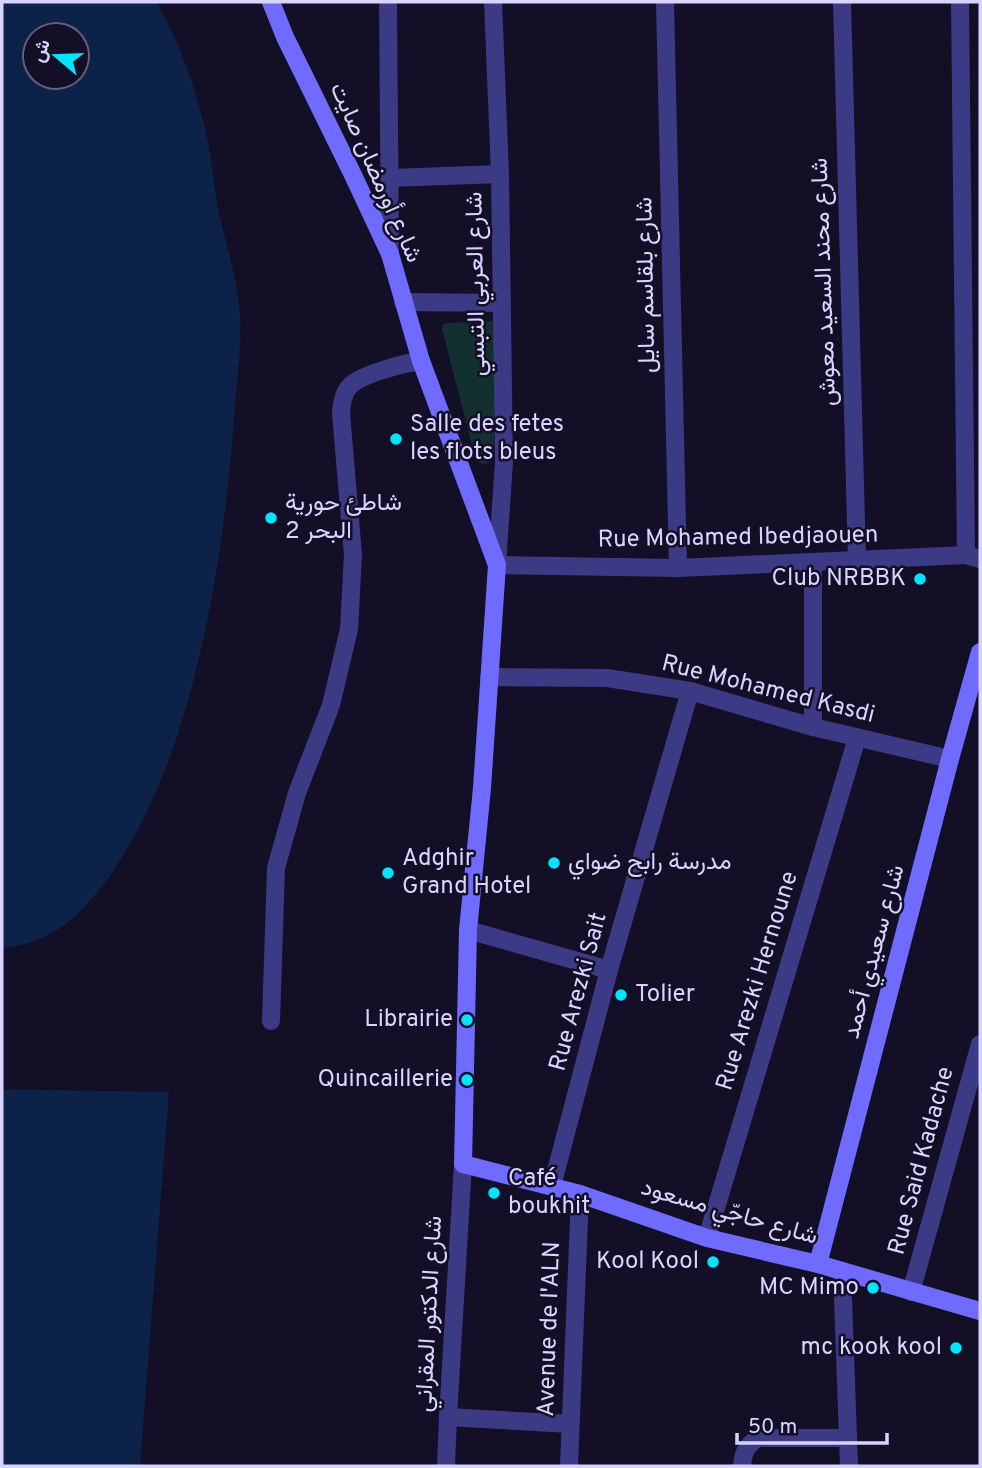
<svg xmlns="http://www.w3.org/2000/svg" width="982" height="1468" font-family="Overpass,Vazirmatn,sans-serif">
	<rect width="100%" height="100%" fill="#130f26"/>
	<!-- green -->
	<path fill="#12302f" d="M 492,321 L 494,329 L 494,451 L 492,458 L 488,463 L 483,464 L 476,461 L 442,329 L 443,324 L 447,323 Z"/>
	<!-- water -->
	<g fill="#0c2248" fill-rule="evenodd">
		<path d="M 2,2 L 157,2 C 178,41 194,82 204,125 C 212,154 213,184 219,214 C 227,248 238,282 240,317 C 242,351 236,385 234,418 C 226,527 210,636 176,740 C 158,791 136,843 102,886 C 89,902 75,919 57,930 C 40,941 22,946 2,948 ZM 35,35 L 77,35 L 77,77 L 35,77 Z"/>
		<path d="M 2,1089 L 169,1092 L 140,1466 L 2,1466 Z"/>
	</g>
	<!-- pier -->
	<path fill="#130f26" d="M 2,1086 L 169,1088 L 172,1091 L 2,1089 Z"/>
	<g fill="none" stroke-linecap="round" stroke-linejoin="round">
		<!-- street -->
		<g stroke="#3d3a85" stroke-width="18">
			<path d="M 388,2 L 390,254"/>
			<path d="M 493,2 L 500,174 L 504,462 L 497,565 L 678,568 L 966,555 L 980,559"/>
			<path d="M 665,2 L 678,568"/>
			<path d="M 842,2 L 857,560"/>
			<path d="M 960,2 L 966,555"/>
			<path d="M 390,178 L 500,174"/>
			<path d="M 403,302 L 502,303"/>
			<path d="M 489,677 L 607,678 L 690,691 L 813,727 L 950,759"/>
			<path d="M 813,727 L 813,563"/>
			<path d="M 468,930 L 609,970"/>
			<path d="M 271,1021 L 276,868 L 297,793 L 331,705 L 349,629 L 353,555 L 341,413 C 342,403 343,393 350,386 C 361,374 405,363 421,361"/>
			<path d="M 552,1186 L 609,970 L 690,691"/>
			<path d="M 707,1238 L 857,738"/>
			<path d="M 842,1271 L 849,1466"/>
			<path d="M 911,1292 L 980,1044"/>
			<path d="M 448,1417 L 570,1424"/>
			<path d="M 446,1466 L 448,1417 L 463,1164"/>
			<path d="M 569,1466 L 580,1194"/>
			<path d="M 742,1466 C 743,1452 747,1445 758,1438 L 848,1438"/>
		</g>
		<!-- secondary -->
		<g stroke="#6f6bff" stroke-width="18">
			<path d="M 271,2 L 285,37 L 353,175 L 390,254 L 421,361 L 497,565 L 482,788 L 468,930 L 463,1164 L 580,1194 L 707,1238 L 818,1264 L 980,1311"/>
			<path d="M 818,1264 L 950,759 L 980,652"/>
		</g>
	</g>
	<!-- markers -->
	<g fill="#00e5ff" stroke="#130f26" stroke-width="2.5">
		<circle cx="396" cy="439" r="7"/>
		<circle cx="271" cy="518" r="7"/>
		<circle cx="920" cy="579" r="7"/>
		<circle cx="554" cy="863" r="7"/>
		<circle cx="388" cy="873" r="7"/>
		<circle cx="621" cy="995" r="7"/>
		<circle cx="467" cy="1020" r="7"/>
		<circle cx="467" cy="1080" r="7"/>
		<circle cx="494" cy="1193" r="7"/>
		<circle cx="713" cy="1262" r="7"/>
		<circle cx="873" cy="1288" r="7"/>
		<circle cx="956" cy="1348" r="7"/>
	</g>
	<g text-anchor="middle" dominant-baseline="central" stroke-width="5" stroke-linejoin="round" paint-order="stroke">
		<!-- street labels -->
		<g font-size="24" fill="#d9d4ff" stroke="#130f26">
			<text transform="translate(375 173) rotate(66)">شارع أورمضان صايت</text>
			<text transform="translate(825 282) rotate(-92)">شارع محند السعيد معوش</text>
			<text transform="translate(477 284) rotate(-91)">شارع العربي التبسي</text>
			<text transform="translate(647 285) rotate(-91)">شارع بلقاسم سايل</text>
			<text transform="translate(738 538) rotate(-1)">Rue Mohamed Ibedjaouen</text>
			<text transform="translate(768 690) rotate(14)">Rue Mohamed Kasdi</text>
			<text transform="translate(875 952) rotate(-75)">شارع سعيدي أحمد</text>
			<text transform="translate(758 981) rotate(-73)">Rue Arezki Hernoune</text>
			<text transform="translate(579 992) rotate(-75)">Rue Arezki Sait</text>
			<text transform="translate(922 1161) rotate(-75)">Rue Said Kadache</text>
			<text transform="translate(729 1213) rotate(16)">شارع حاجّي مسعود</text>
			<text transform="translate(430 1314) rotate(-87)">شارع الدكتور المقراني</text>
			<text transform="translate(550 1329) rotate(-88)">Avenue de l'ALN</text>
		</g>
		<!-- poi labels -->
		<g font-size="24" fill="#d9d4ff" stroke="#130f26" text-anchor="start">
			<text x="410" y="425">Salle des fetes<tspan x="410" dy="28">les flots bleus</tspan></text>
			<text x="285" y="504">شاطئ حورية<tspan x="285" dy="28">البحر 2</tspan></text>
			<text x="906" y="579" text-anchor="end">Club NRBBK</text>
			<text x="402" y="859">Adghir<tspan x="402" dy="28">Grand Hotel</tspan></text>
			<text x="568" y="863">مدرسة رابح ضواي</text>
			<text x="635" y="995">Tolier</text>
			<text x="453" y="1020" text-anchor="end">Librairie</text>
			<text x="453" y="1080" text-anchor="end">Quincaillerie</text>
			<text x="508" y="1179">Café<tspan x="508" dy="28">boukhit</tspan></text>
			<text x="699" y="1262" text-anchor="end">Kool Kool</text>
			<text x="859" y="1288" text-anchor="end">MC Mimo</text>
			<text x="942" y="1348" text-anchor="end">mc kook kool</text>
		</g>
	</g>
	<!-- border -->
	<rect width="982" height="1468" fill="none" stroke="#d9d4ff" stroke-width="7"/>
	<!-- north arrow -->
	<g transform="translate(56 56) rotate(289)"><circle r="33" fill="#130f26" stroke="#625e7d" stroke-width="2"/>
	<path d="M0-5L12 26L0 18L-12 26Z" fill="#00e5ff"/>
	<text y="-10" font-size="19" font-weight="bold" text-anchor="middle" fill="#d9d4ff">ش</text>
	</g>
	<!-- scale -->
	<path d="M737 1433v10h150v-10" fill="none" stroke="#d9d4ff" stroke-width="3.5"/>
	<text x="748" y="1433" font-size="21" fill="#d9d4ff" stroke="#130f26" stroke-width="5" paint-order="stroke">50 m</text>
</svg>
